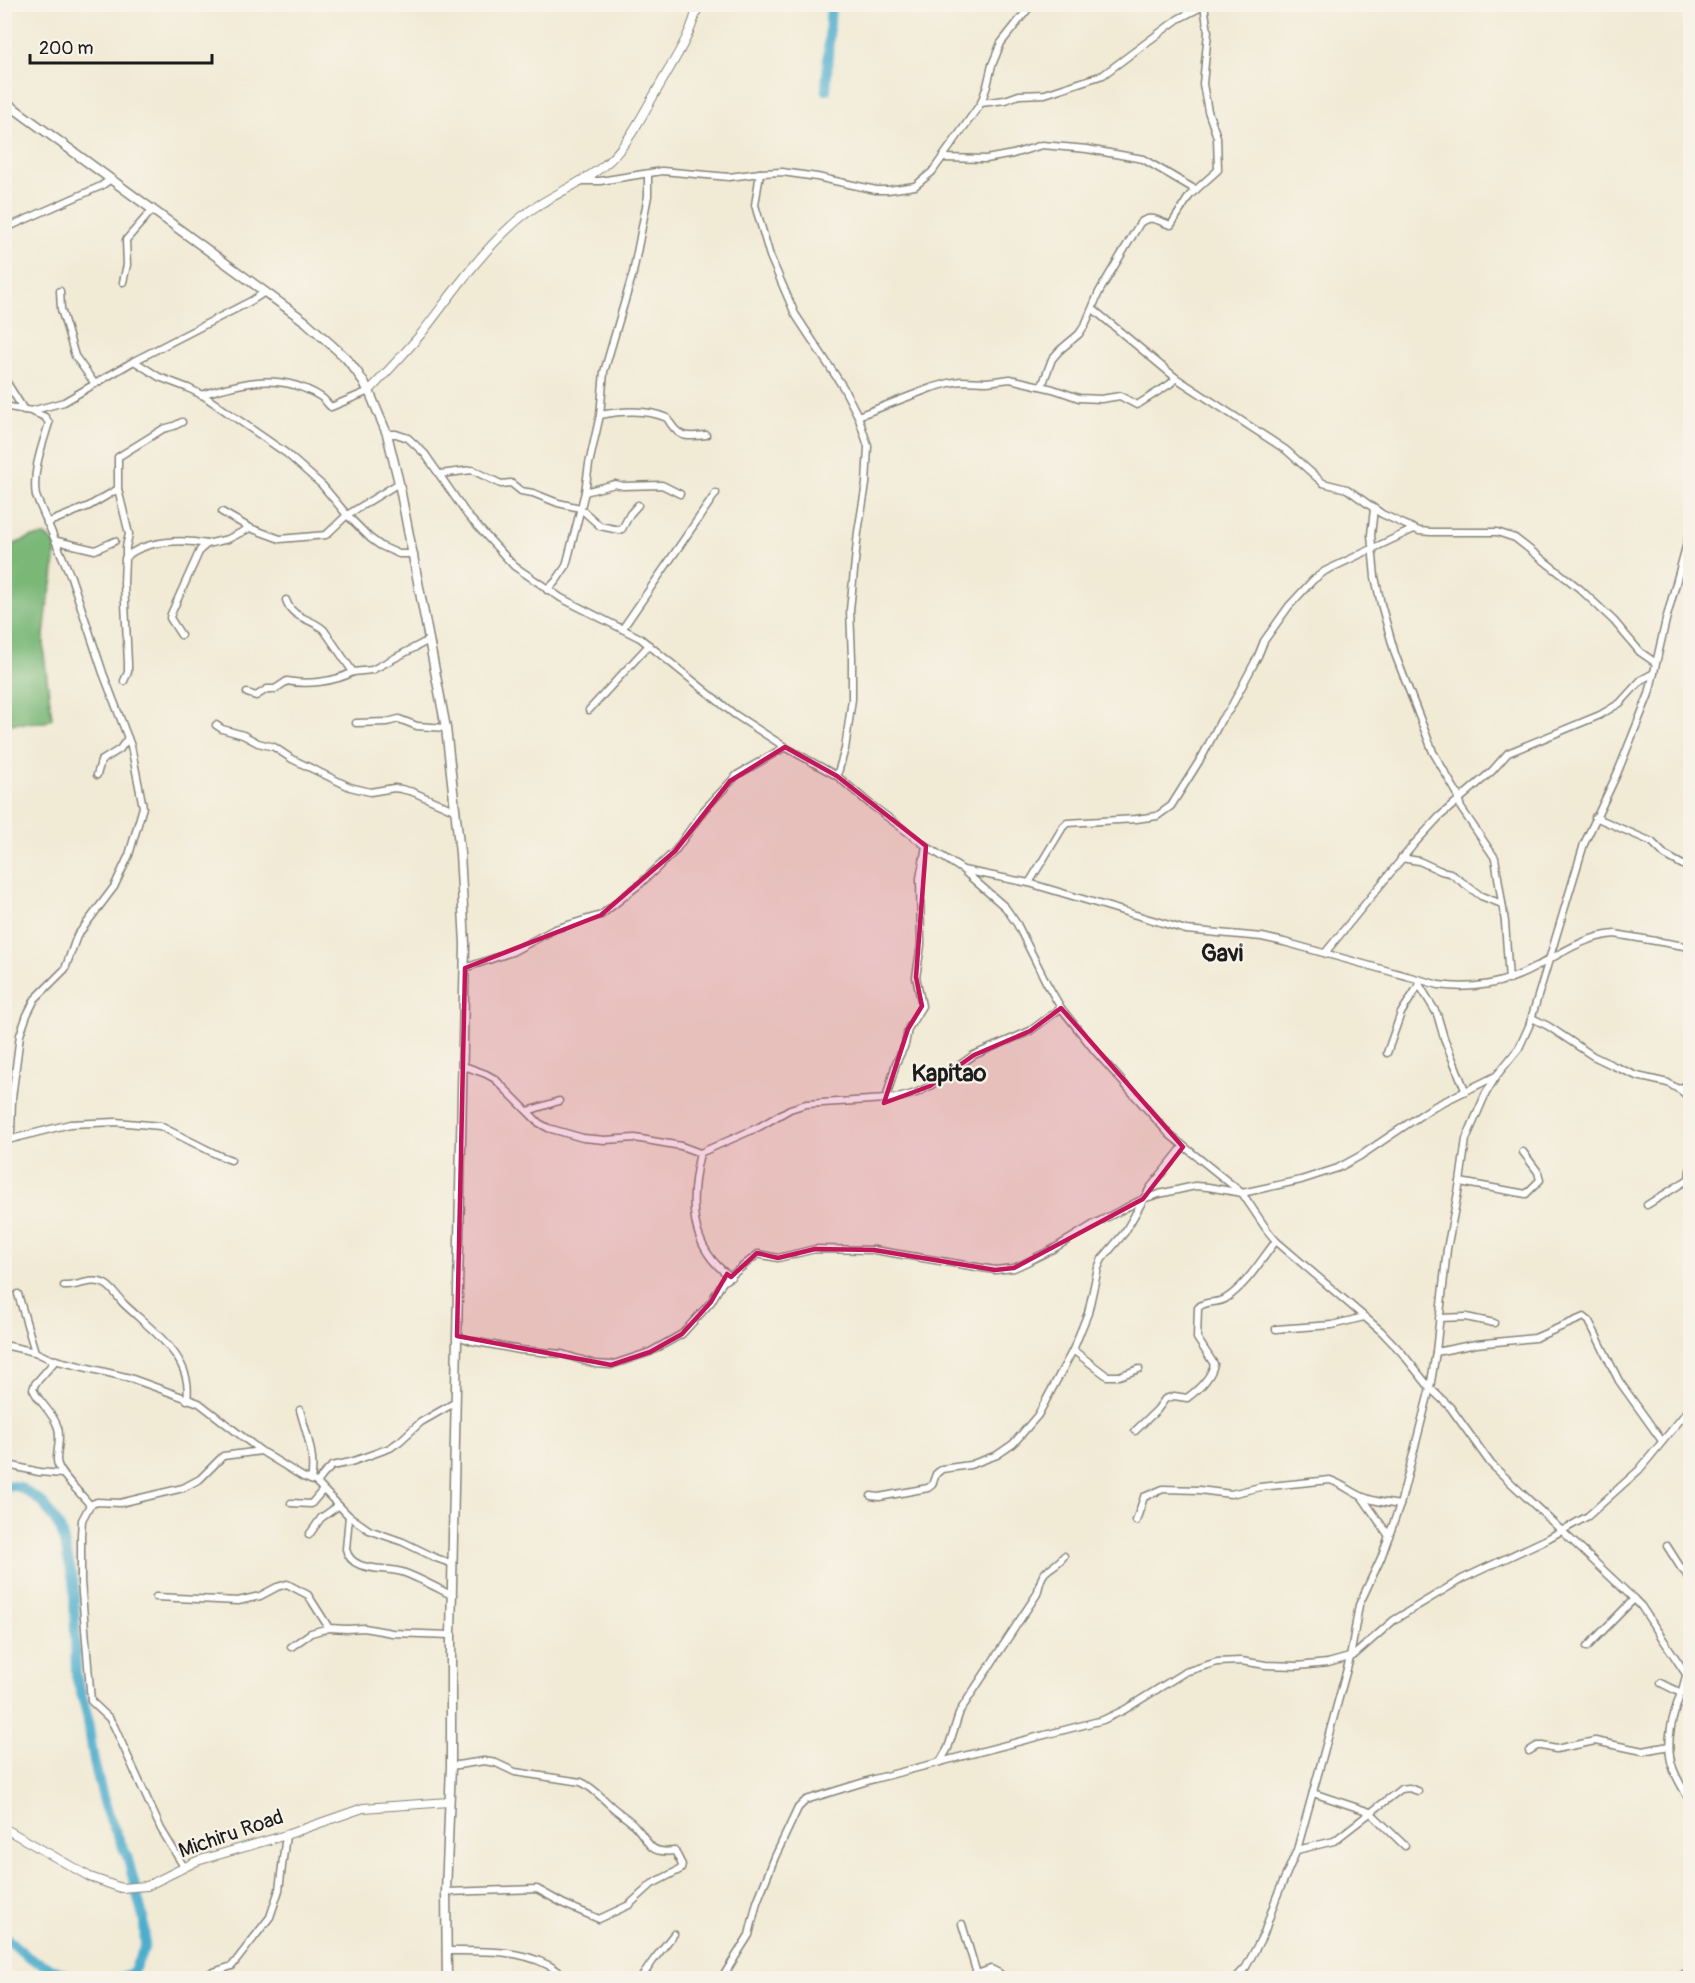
<svg xmlns="http://www.w3.org/2000/svg" width="1695" height="1983" font-family="Pangolin,sans-serif">
	<rect width="100%" height="100%" fill="#f7f3e8"/>
	<filter id="ink" filterUnits="userSpaceOnUse"><feTurbulence type="fractalNoise" baseFrequency=".0167" numOctaves="2"/><feDisplacementMap in="SourceGraphic" scale="12" xChannelSelector="R" yChannelSelector="G"/><feConvolveMatrix kernelMatrix="1 2 1 2 8 2 1 2 1" color-interpolation-filters="sRGB"/></filter>
	<filter id="wash" filterUnits="userSpaceOnUse"><feTurbulence type="fractalNoise" baseFrequency=".008" numOctaves="4" result="noise"/><feDisplacementMap in="SourceGraphic" scale="24" xChannelSelector="R" yChannelSelector="G"/><feGaussianBlur stdDeviation="1.35" result="paint"/><feColorMatrix in="noise" values="0 0 0 0 0 0 0 0 0 0 0 0 0 0 0 0 0 1.4 0 .05"/><feComposite in="paint" operator="in"/></filter>
	<g filter="url(#wash)">
		<rect width="100%" height="100%" fill="#f1ead5"/>
		<!-- forest -->
		<path fill="#7ab878" stroke="#4b6a4a" stroke-width="1.5" d="M 45,536 L 52,540 L 56,546 L 53,580 L 48,601 L 44,636 L 44,655 L 52,718 L 46,722 L 5,724 L 4,548 L 32,537 Z"/>
		<g fill="none" stroke-linecap="round" stroke-linejoin="round">
			<!-- river -->
			<g stroke="#4eadcd" stroke-width="10">
				<path d="M 826,90 L 831,4"/>
				<path d="M 4,1485 L 20,1487 L 43,1503 L 61,1530 L 74,1584 L 76,1676 L 87,1714 L 94,1762 L 107,1813 L 127,1856 L 144,1921 L 145,1946 L 133,1972 L 120,1978"/>
				<path d="M 4,1936 L 29,1958 L 73,1978"/>
			</g>
		</g>
	</g>
	<g filter="url(#ink)">
		<g fill="none" stroke-linecap="round" stroke-linejoin="round">
			<!-- minor casing -->
			<g stroke="#868378" stroke-width="9">
				<g id="minor">
					<path d="M 981,103 L 1005,100 L 1019,95 L 1045,94 L 1103,75 L 1178,19 L 1205,5"/>
					<path d="M 942,158 L 986,159 L 1013,154 L 1042,145 L 1087,149 L 1143,159 L 1196,190"/>
					<path d="M 760,173 L 755,205 L 770,256 L 795,314 L 843,387 L 858,416 L 868,446 L 866,484 L 858,532 L 850,610 L 852,658 L 852,699 L 845,749 L 837,776"/>
					<path d="M 580,181 L 600,181 L 662,171 L 729,177 L 760,173 L 782,172 L 817,177 L 876,190 L 888,190 L 915,186 L 932,172 L 981,103 L 987,86 L 992,65 L 1001,43 L 1032,4"/>
					<path d="M 4,229 L 101,186 L 111,179"/>
					<path d="M 123,282 L 127,265 L 126,240 L 153,209"/>
					<path d="M 60,291 L 61,309 L 75,356 L 95,384"/>
					<path d="M 1093,309 L 1176,378 L 1286,450 L 1323,483 L 1347,489 L 1382,514 L 1419,531 L 1431,532 L 1497,532 L 1515,538 L 1580,589 L 1614,621 L 1640,652 L 1656,663"/>
					<path d="M 134,361 L 159,377 L 188,388 L 204,396 L 286,453 L 322,485 L 347,515 L 370,538 L 381,546 L 399,554 L 414,554"/>
					<path d="M 4,378 L 24,410"/>
					<path d="M 1042,386 L 1052,359 L 1060,350 L 1079,334 L 1085,325 L 1099,292 L 1140,223 C 1151,213 1161,223 1171,225 L 1190,195 L 1218,170 L 1217,137 L 1208,111 L 1203,84 L 1208,32 L 1204,5"/>
					<path d="M 201,395 C 242,382 281,372 321,397 C 326,400 327,404 331,407 L 369,391"/>
					<path d="M 4,406 L 31,411 L 64,402 L 134,361 L 251,301 L 265,292"/>
					<path d="M 600,415 C 620,411 647,409 667,418 C 678,437 684,438 706,435"/>
					<path d="M 858,416 L 931,388 L 949,383 L 961,381 L 987,382 L 1010,379 L 1053,389 L 1079,398 L 1101,399 L 1120,396 L 1137,405 L 1170,384 L 1176,378"/>
					<path d="M 387,434 L 396,434 L 408,438 L 425,454 L 468,516 L 514,566 L 561,598 L 640,638 L 734,714 L 785,747 L 837,776 L 870,804 L 926,846 L 963,870 L 1029,883 L 1186,930 L 1262,937 L 1284,942 L 1439,985 C 1471,990 1505,984 1534,968 C 1560,954 1585,936 1615,934 L 1690,947"/>
					<path d="M 440,474 L 472,470 L 501,484 L 511,483 L 521,491 L 533,493 L 558,503 L 580,508 L 600,526 L 619,530 L 622,529 L 630,514 L 638,505"/>
					<path d="M 118,489 L 129,534 L 126,547 L 126,556"/>
					<path d="M 585,492 L 615,484 L 623,486 L 662,485 L 680,494"/>
					<path d="M 1374,509 L 1371,535 L 1375,577 L 1381,604 L 1395,654 L 1433,752 L 1457,793 L 1461,808 L 1495,858 L 1505,922 L 1509,980"/>
					<path d="M 222,512 L 250,528 L 280,539 L 326,535 L 347,515 L 399,483"/>
					<path d="M 47,523 L 89,506 L 118,489 L 118,457 L 163,429 L 174,426 L 182,422"/>
					<path d="M 57,541 L 95,550 L 115,541"/>
					<path d="M 547,590 L 556,581 L 566,566 L 585,492 L 589,464 L 600,415 L 604,372 L 633,273 L 648,196 L 648,174"/>
					<path d="M 286,600 C 293,620 310,617 324,630 L 353,672 L 372,670 L 429,640"/>
					<path d="M 623,628 L 716,493"/>
					<path d="M 181,635 L 170,618 L 171,614 L 200,550 L 207,544 L 228,539 L 250,528"/>
					<path d="M 124,681 L 128,672 L 128,663 L 124,583 L 125,558 C 144,540 183,539 207,544"/>
					<path d="M 247,693 L 256,696 L 267,689 L 275,689 L 287,681 C 306,685 335,682 353,672"/>
					<path d="M 589,710 L 649,645"/>
					<path d="M 356,723 L 387,722 L 399,719 L 417,726 L 446,728"/>
					<path d="M 216,725 L 222,729 L 243,735 L 258,743 L 274,747 L 292,759 L 350,787 L 370,792 L 394,788 L 401,789 L 413,792 L 456,811"/>
					<path d="M 97,775 L 101,761 L 120,749 L 128,738"/>
					<path d="M 1595,817 L 1652,842 L 1665,855 L 1690,869"/>
					<path d="M 1401,858 L 1419,861 L 1441,871 L 1450,873 L 1481,896 L 1502,904"/>
					<path d="M 965,872 L 1005,907 L 1017,924 L 1046,982 L 1061,1008 L 1095,1051 L 1170,1135 L 1242,1193 L 1267,1230 L 1276,1241 L 1381,1331 L 1402,1353 L 1430,1388 L 1450,1407 L 1491,1464 L 1634,1599 L 1641,1606 L 1690,1680"/>
					<path d="M 1029,883 L 1063,827 L 1067,823 L 1136,819 L 1157,816 L 1171,806 L 1203,755 L 1221,720 L 1230,709 L 1258,656 L 1264,641 L 1289,606 L 1313,580 L 1325,571 L 1414,529"/>
					<path d="M 1325,953 L 1414,844 L 1439,817 L 1492,771 L 1508,753 L 1600,715 L 1620,703 L 1641,680 L 1654,673"/>
					<path d="M 465,968 L 512,952 L 555,929 L 601,915 L 640,884 L 675,851 L 704,810 L 737,775 L 785,747"/>
					<path d="M 1419,984 L 1437,1014 L 1444,1038 L 1465,1090"/>
					<path d="M 1532,1018 L 1548,1026 L 1593,1056 L 1614,1066 L 1637,1076 L 1668,1083 L 1678,1089 L 1690,1084"/>
					<path d="M 1387,1053 L 1401,1013 L 1417,988 L 1420,980"/>
					<path d="M 464,1066 L 486,1074 L 495,1079 L 539,1123 L 548,1128 L 583,1138 L 605,1140 L 635,1138 L 681,1146 L 700,1153 L 759,1127 L 790,1109 L 806,1104 L 886,1099 L 902,1097 L 916,1093 L 930,1086 L 974,1055 L 1030,1031 L 1061,1008"/>
					<path d="M 1679,1089 L 1690,1098"/>
					<path d="M 886,1099 L 896,1063 L 905,1045 L 908,1029 L 922,1006 L 916,977 L 921,945 L 920,878 L 926,846"/>
					<path d="M 528,1111 L 559,1101"/>
					<path d="M 8,1140 L 70,1124 L 116,1122 L 160,1126 L 218,1155 L 231,1160"/>
					<path d="M 4,1142 L 8,1140 L 11,1133 L 12,1098 L 20,1035 L 27,1015 L 35,999 L 65,969 L 77,936 L 114,887 L 129,855 L 143,807 L 131,746 L 103,673 L 71,577 L 36,496 C 32,471 42,446 49,423 L 45,417 L 31,411"/>
					<path d="M 700,1153 C 689,1199 688,1247 731,1277"/>
					<path d="M 1460,1182 L 1526,1194 L 1540,1180 L 1538,1172 L 1523,1152"/>
					<path d="M 1647,1205 L 1689,1179 L 1690,1170"/>
					<path d="M 64,1286 C 77,1287 92,1277 105,1284 C 113,1288 118,1298 124,1304 C 151,1330 194,1357 187,1400"/>
					<path d="M 18,1294 L 35,1352"/>
					<path d="M 1439,1318 L 1466,1317 L 1494,1323"/>
					<path d="M 1276,1329 L 1332,1325 L 1364,1317"/>
					<path d="M 457,1336 L 472,1341 L 520,1350 L 562,1354 L 595,1364 L 611,1365 L 650,1352 L 682,1334 L 711,1302 L 722,1283 L 758,1254 L 778,1258 L 815,1249 L 874,1250 L 995,1270 L 1014,1268 L 1025,1263 L 1053,1249 L 1094,1224 L 1143,1199 L 1159,1194 L 1195,1186 L 1208,1187 L 1242,1193 L 1301,1180 L 1338,1168 L 1360,1156 L 1433,1107 L 1496,1076"/>
					<path d="M 4,1345 L 35,1352 L 50,1359 L 130,1378 L 199,1403 L 261,1451 L 303,1477 L 316,1482 L 349,1516 L 369,1530 L 403,1542 L 436,1558 L 453,1564"/>
					<path d="M 1073,1350 L 1107,1376 L 1119,1376 L 1139,1369"/>
					<path d="M 1436,1352 L 1476,1344 L 1535,1338 L 1584,1317 L 1589,1321 L 1619,1381 L 1662,1441"/>
					<path d="M 56,1360 L 35,1384 L 33,1389 C 39,1403 54,1413 58,1428 C 61,1437 57,1450 57,1460 C 57,1473 82,1494 90,1505"/>
					<path d="M 300,1410 C 306,1433 316,1456 311,1480"/>
					<path d="M 1135,1431 L 1157,1410 L 1165,1399 L 1174,1396 L 1187,1398 C 1198,1390 1211,1378 1214,1364 L 1197,1338 L 1198,1308 C 1205,1300 1216,1304 1225,1299 C 1246,1286 1261,1260 1276,1241"/>
					<path d="M 4,1464 L 39,1472 L 62,1474"/>
					<path d="M 317,1483 L 323,1475 L 332,1466 L 351,1462 L 390,1448 L 400,1441 L 421,1422 L 456,1402"/>
					<path d="M 871,1496 L 879,1497 L 928,1488 L 932,1485 L 936,1474 L 942,1469 L 970,1465 L 997,1455 L 1013,1444 L 1038,1415 L 1073,1350 L 1088,1313 L 1098,1268 L 1102,1259 L 1125,1232 L 1150,1188 L 1183,1147"/>
					<path d="M 1362,1497 L 1389,1536"/>
					<path d="M 291,1503 L 311,1504 L 323,1490"/>
					<path d="M 349,1516 L 346,1549 C 351,1574 388,1566 405,1573 C 421,1579 437,1588 453,1596"/>
					<path d="M 1136,1521 L 1144,1497 L 1163,1489 L 1199,1490 L 1231,1494 L 1260,1487 L 1330,1480 C 1342,1484 1350,1491 1361,1496 C 1374,1502 1387,1503 1400,1505"/>
					<path d="M 309,1535 L 321,1518 L 338,1506"/>
					<path d="M 1667,1546 L 1681,1568 L 1690,1578"/>
					<path d="M 156,1597 L 238,1601 L 260,1596 L 277,1587 L 287,1584 L 308,1595 L 329,1628 L 347,1629 L 364,1628 L 392,1633 L 451,1635"/>
					<path d="M 291,1647 L 311,1633 L 329,1628"/>
					<path d="M 1587,1647 L 1634,1599"/>
					<path d="M 1690,1668 C 1685,1675 1685,1682 1682,1690 C 1673,1714 1664,1743 1673,1768 C 1677,1780 1685,1791 1690,1802"/>
					<path d="M 1661,1683 L 1681,1693"/>
					<path d="M 1529,1751 L 1537,1746 L 1542,1746 L 1556,1749 L 1595,1741 L 1643,1751 L 1669,1746"/>
					<path d="M 940,1762 L 948,1748 L 960,1711 L 1037,1594 C 1039,1588 1040,1579 1044,1574 C 1049,1567 1057,1566 1064,1556"/>
					<path d="M 1313,1793 L 1370,1812 L 1405,1846"/>
					<path d="M 1297,1850 L 1334,1841 L 1401,1789 L 1409,1788 L 1418,1791"/>
					<path d="M 184,1867 L 161,1829 L 114,1726 L 109,1718 L 91,1701 L 81,1581 L 81,1535 L 82,1520 L 90,1505 L 97,1502 L 120,1503 L 183,1488 L 200,1479 L 223,1456 L 261,1451"/>
					<path d="M 446,1892 L 537,1889 L 564,1904 L 599,1919 L 629,1905 L 652,1884 L 681,1869 L 682,1865 L 675,1851 C 646,1854 651,1842 635,1826 C 630,1820 623,1816 617,1811 C 605,1802 595,1788 581,1782 L 515,1772 L 496,1763 L 484,1761 L 451,1766"/>
					<path d="M 962,1924 L 977,1974 L 991,1969 L 999,1973 L 1005,1978"/>
					<path d="M 446,1951 C 479,1951 518,1949 548,1965 C 555,1968 561,1974 567,1978"/>
					<path d="M 195,1978 L 232,1966 L 270,1917 L 279,1890 L 286,1835"/>
					<path d="M 641,1978 L 655,1958 L 674,1934"/>
					<path d="M 722,1978 L 749,1935 L 757,1902 L 775,1857 L 798,1808 L 806,1800 L 874,1779 L 1103,1720 L 1124,1710 L 1185,1672 L 1217,1662 L 1241,1661 L 1266,1665 L 1297,1666 L 1328,1663 L 1353,1656 L 1394,1620 L 1462,1579 L 1547,1539 L 1588,1516 L 1639,1470 L 1690,1408"/>
					<path d="M 723,1978 L 728,1977 L 737,1978"/>
					<path d="M 1236,1978 L 1246,1967 L 1264,1933 L 1276,1898 L 1297,1850 L 1350,1658 L 1359,1605 L 1381,1558 L 1400,1505 L 1430,1388 L 1436,1352 L 1447,1249 L 1460,1182 L 1466,1139 L 1486,1093 L 1497,1075 L 1519,1048 L 1529,1026 L 1584,844 L 1617,774 L 1649,694 L 1666,620 L 1690,532"/>
					<path d="M 1677,1978 L 1690,1969"/>
				</g>
			</g>
			<!-- tertiary casing -->
			<g stroke="#868378" stroke-width="10">
				<g id="tertiary">
					<path d="M 369,391 C 387,372 404,354 421,334 C 450,297 476,258 511,226 C 538,200 573,189 602,167 C 627,148 641,117 657,90 C 672,63 692,35 698,4"/>
					<path d="M 4,1828 L 90,1877 L 121,1888 L 147,1886 L 197,1861 L 286,1835 L 363,1808 L 449,1802"/>
				</g>
			</g>
			<!-- secondary casing -->
			<g stroke="#868378" stroke-width="11">
				<path id="secondary" d="M 4,101 L 306,322 L 346,358 L 357,372 L 369,391 L 387,434 L 399,483 L 446,728 L 460,853 L 465,944 L 451,1635 L 451,1766 L 446,1892 L 447,1978"/>
			</g>
			<!-- minor -->
			<use href="#minor" stroke="#fff" stroke-width="6"/>
			<!-- tertiary -->
			<use href="#tertiary" stroke="#fff" stroke-width="8"/>
			<!-- secondary -->
			<use href="#secondary" stroke="#fff" stroke-width="8"/>
		</g>
	</g>
	<!-- marked area -->
	<path fill="#c2185b" fill-opacity="0.2" stroke="#c2185b" stroke-width="4.5" stroke-linejoin="round" d="M 785,747 L 837,776 L 926,846 L 916,977 L 922,1006 L 908,1029 L 884,1103 L 930,1086 L 974,1055 L 1030,1031 L 1061,1008 L 1183,1147 L 1143,1199 L 1014,1268 L 995,1270 L 874,1250 L 815,1249 L 778,1258 L 757,1253 L 731,1277 L 727,1274 L 711,1302 L 682,1334 L 650,1352 L 611,1365 L 457,1336 L 465,968 L 601,915 L 675,851 L 730,781 Z"/>
	<g text-anchor="middle" dominant-baseline="central" stroke-width="4.5" stroke-linejoin="round" paint-order="stroke">
		<!-- street labels -->
		<g font-size="21" fill="#1c1c1c" stroke="#f7f3e8">
			<text transform="translate(231 1834) rotate(-19)">Michiru Road</text>
		</g>
		<!-- quarter labels -->
		<g font-size="24" font-weight="bold" fill="#1c1c1c" stroke="#f7f3e8">
			<text x="1222" y="953">Gavi</text>
			<text x="949" y="1073">Kapitao</text>
		</g>
	</g>
	<!-- margin -->
	<rect width="1695" height="1983" fill="none" stroke="#f7f3e8" stroke-width="24"/>
	<!-- scale -->
	<path d="M30 54v9h182v-9" fill="none" stroke="#1c1c1c" stroke-width="3"/>
	<text x="39" y="54" font-size="18" fill="#1c1c1c" stroke="#f7f3e8" stroke-width="4.5" paint-order="stroke">200 m</text>
</svg>
